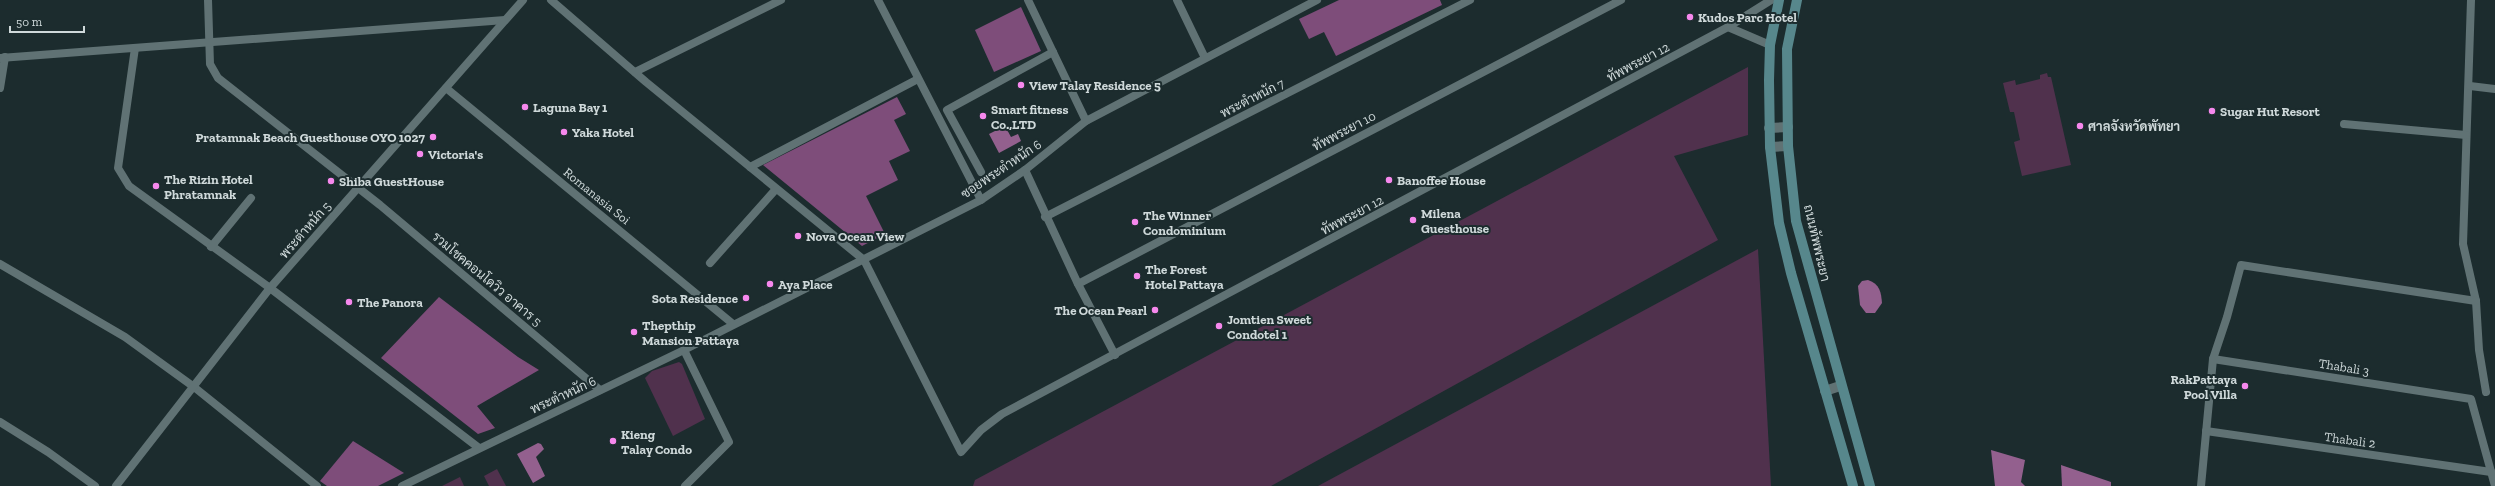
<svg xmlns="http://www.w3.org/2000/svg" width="2495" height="486" font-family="'Zilla Slab',Sarabun,serif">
	<rect width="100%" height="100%" fill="#1c2c2e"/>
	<!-- green -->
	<g fill="#50314d">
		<path d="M 1748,67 L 1748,135 L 1674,156 L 1718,240 L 1271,486 L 973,486 L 975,480 Z"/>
		<path d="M 2047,73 L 2048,77 L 2051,77 L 2071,165 L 2022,176 L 2014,142 L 2020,140 L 2014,112 L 2010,112 L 2003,83 L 2015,80 L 2016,85 L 2040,79 L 2040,75 Z"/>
		<path d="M 1758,249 L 1771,486 L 1318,486 Z"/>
		<path d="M 679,362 L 682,364 L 705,419 L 673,436 L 645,378 L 652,371 Z"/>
		<path d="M 497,469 L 506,486 L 489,486 L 484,476 Z"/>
		<path d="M 460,477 L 464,486 L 442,486 Z"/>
	</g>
	<!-- forest -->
	<g fill="#7e4d7a">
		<path d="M 1339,0 L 1440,0 L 1442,5 L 1336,56 L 1324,32 L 1309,39 L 1299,19 Z"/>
		<path d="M 1021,7 L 1041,51 L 994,72 L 975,30 Z"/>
		<path d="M 897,97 L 906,114 L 894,120 L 910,151 L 889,161 L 898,180 L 866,196 L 885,234 L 862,246 L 763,165 Z"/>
		<path d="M 439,297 L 518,357 L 539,370 L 477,406 L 495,428 L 478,434 L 381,358 Z"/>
		<path d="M 353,441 L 404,473 L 378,486 L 327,486 L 320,481 Z"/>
	</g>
	<!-- water -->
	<g fill="#93608e">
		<path d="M 1005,126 L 1011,137 L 1018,134 L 1021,141 L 999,153 L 989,134 Z"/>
		<path d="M 1868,280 C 1880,284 1881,292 1882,303 L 1875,313 L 1866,313 L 1860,305 L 1858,286 L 1862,281 Z"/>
		<path d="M 538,443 L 541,444 L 544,449 L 536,457 L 545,476 L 533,483 L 517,454 Z"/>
		<path d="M 1991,450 L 2025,460 L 2021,482 L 2025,486 L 1995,486 Z"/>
		<path d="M 2061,465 L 2111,482 L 2111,486 L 2062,486 Z"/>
	</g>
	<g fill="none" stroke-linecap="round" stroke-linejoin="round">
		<!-- minor -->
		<g stroke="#607274" stroke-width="8">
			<path d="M 208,0 L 210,64 L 218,78 L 380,205 L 600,390"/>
			<path d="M 551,0 L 646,82 L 864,260 L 961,452 L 981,430 L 1002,414 L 1728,27 L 1771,0"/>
			<path d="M 878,0 L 981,200"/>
			<path d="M 1028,0 L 1086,121"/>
			<path d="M 1177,0 L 1205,58"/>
			<path d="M 2471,0 L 2463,244 L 2476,301 L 2479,350 L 2486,392"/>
			<path d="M 1728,27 L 1770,45"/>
			<path d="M 135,48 L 118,168 L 129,186 L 270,288 L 479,448"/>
			<path d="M 0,58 L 505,20"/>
			<path d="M 635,72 L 781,0"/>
			<path d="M 2470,86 L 2495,89"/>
			<path d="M 0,88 L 5,57"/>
			<path d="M 446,88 L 733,324"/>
			<path d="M 2344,124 L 2466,135"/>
			<path d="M 750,167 L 918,79"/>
			<path d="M 1025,170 L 1078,284 L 1115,355"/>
			<path d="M 981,172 L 947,110 L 1053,52"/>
			<path d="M 1045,217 L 1470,0"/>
			<path d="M 211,247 L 251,198"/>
			<path d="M 710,263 L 776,189"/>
			<path d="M 0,264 L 125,337 L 194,387 L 317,486"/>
			<path d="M 1078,284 L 1621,0"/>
			<path d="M 684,350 L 729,442 L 685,486"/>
			<path d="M 2213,359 L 2471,399 L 2495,486"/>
			<path d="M 0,422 L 48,452 L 95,486"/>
			<path d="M 2206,431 L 2491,472"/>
			<path d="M 116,486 L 270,288 L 523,0"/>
			<path d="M 402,486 L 684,350 L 981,200 L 1025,170 L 1086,121 L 1317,0"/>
			<path d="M 2201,486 L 2213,359 L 2227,317 L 2241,265 L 2476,301"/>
		</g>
		<!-- tertiary -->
		<g stroke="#607274" stroke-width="10">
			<path d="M 1769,128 L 1788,127"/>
			<path d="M 1770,147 L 1788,146"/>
			<path d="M 1825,391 L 1840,386"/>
		</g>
		<!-- secondary -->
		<g stroke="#57878c" stroke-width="10">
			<path d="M 1779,0 L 1770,45 L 1769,80 L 1770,147 L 1779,223 L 1791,273 L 1853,486"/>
			<path d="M 1797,0 L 1787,49 L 1788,146 L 1796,221 L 1870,486"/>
		</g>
	</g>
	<!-- markers -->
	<g fill="#f688ed" stroke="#1c2c2e" stroke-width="1.5">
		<circle cx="1690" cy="17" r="4"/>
		<circle cx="1021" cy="85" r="4"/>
		<circle cx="525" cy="107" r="4"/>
		<circle cx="2212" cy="111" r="4"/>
		<circle cx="983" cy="116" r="4"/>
		<circle cx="2080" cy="126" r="4"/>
		<circle cx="564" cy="132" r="4"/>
		<circle cx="433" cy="137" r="4"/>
		<circle cx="420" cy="154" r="4"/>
		<circle cx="1389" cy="180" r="4"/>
		<circle cx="331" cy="181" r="4"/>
		<circle cx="156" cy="186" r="4"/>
		<circle cx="1413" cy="220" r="4"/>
		<circle cx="1135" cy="222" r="4"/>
		<circle cx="798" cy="236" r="4"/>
		<circle cx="1137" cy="276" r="4"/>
		<circle cx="770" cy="284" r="4"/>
		<circle cx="746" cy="298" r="4"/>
		<circle cx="349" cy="302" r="4"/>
		<circle cx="1155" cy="310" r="4"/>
		<circle cx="1219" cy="326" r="4"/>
		<circle cx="634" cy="332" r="4"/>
		<circle cx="2245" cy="386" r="4"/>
		<circle cx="613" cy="441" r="4"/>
	</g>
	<g text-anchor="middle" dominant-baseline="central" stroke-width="4" stroke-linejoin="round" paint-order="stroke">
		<!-- poi labels -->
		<g font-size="13" font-weight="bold" fill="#cfd9da" stroke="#1c2c2e" text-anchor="start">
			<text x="1698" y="17">Kudos Parc Hotel</text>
			<text x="1029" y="85">View Talay Residence 5</text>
			<text x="533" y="107">Laguna Bay 1</text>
			<text x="991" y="109">Smart fitness<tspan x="991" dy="15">Co.,LTD</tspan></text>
			<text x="2220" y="111">Sugar Hut Resort</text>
			<text x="2088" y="126">ศาลจังหวัดพัทยา</text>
			<text x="572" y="132">Yaka Hotel</text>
			<text x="425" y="137" text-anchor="end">Pratamnak Beach Guesthouse OYO 1027</text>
			<text x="428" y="154">Victoria's</text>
			<text x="164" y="179">The Rizin Hotel<tspan x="164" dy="15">Phratamnak</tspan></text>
			<text x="1397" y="180">Banoffee House</text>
			<text x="339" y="181">Shiba GuestHouse</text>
			<text x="1421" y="213">Milena<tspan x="1421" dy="15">Guesthouse</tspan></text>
			<text x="1143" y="215">The Winner<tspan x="1143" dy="15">Condominium</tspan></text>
			<text x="806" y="236">Nova Ocean View</text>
			<text x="1145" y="269">The Forest<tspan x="1145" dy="15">Hotel Pattaya</tspan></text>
			<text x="778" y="284">Aya Place</text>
			<text x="738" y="298" text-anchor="end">Sota Residence</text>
			<text x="357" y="302">The Panora</text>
			<text x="1147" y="310" text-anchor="end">The Ocean Pearl</text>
			<text x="1227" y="319">Jomtien Sweet<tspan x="1227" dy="15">Condotel 1</tspan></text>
			<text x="642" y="325">Thepthip<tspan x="642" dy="15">Mansion Pattaya</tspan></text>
			<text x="2237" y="379" text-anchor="end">RakPattaya<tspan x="2237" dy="15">Pool Villa</tspan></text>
			<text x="621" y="434">Kieng<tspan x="621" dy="15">Talay Condo</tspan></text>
		</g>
		<!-- street labels -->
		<g font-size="13" fill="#cfd9da" stroke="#1c2c2e">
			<text transform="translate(1638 62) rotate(-28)">ทัพพระยา 12</text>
			<text transform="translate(1252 98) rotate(-27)">พระตำหนัก 7</text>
			<text transform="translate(1344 131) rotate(-28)">ทัพพระยา 10</text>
			<text transform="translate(1001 169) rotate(-34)">ซอยพระตำหนัก 6</text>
			<text transform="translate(597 196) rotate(39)">Romanasia Soi</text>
			<text transform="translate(1352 215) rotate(-28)">ทัพพระยา 12</text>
			<text transform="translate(305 230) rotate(-49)">พระตำหนัก 5</text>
			<text transform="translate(1817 243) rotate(77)">ถนนทัพพระยา</text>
			<text transform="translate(487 279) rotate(40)">รวมโชคคอนโดวิว อาคาร 5</text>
			<text transform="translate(2344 367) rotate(9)">Thabali 3</text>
			<text transform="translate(563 395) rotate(-25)">พระตำหนัก 6</text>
			<text transform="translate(2350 440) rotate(8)">Thabali 2</text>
		</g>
	</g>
	<!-- scale -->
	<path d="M10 26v6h74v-6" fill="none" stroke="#cfd9da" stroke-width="2"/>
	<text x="16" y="26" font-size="12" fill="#cfd9da" stroke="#1c2c2e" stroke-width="3" paint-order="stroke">50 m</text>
</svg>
